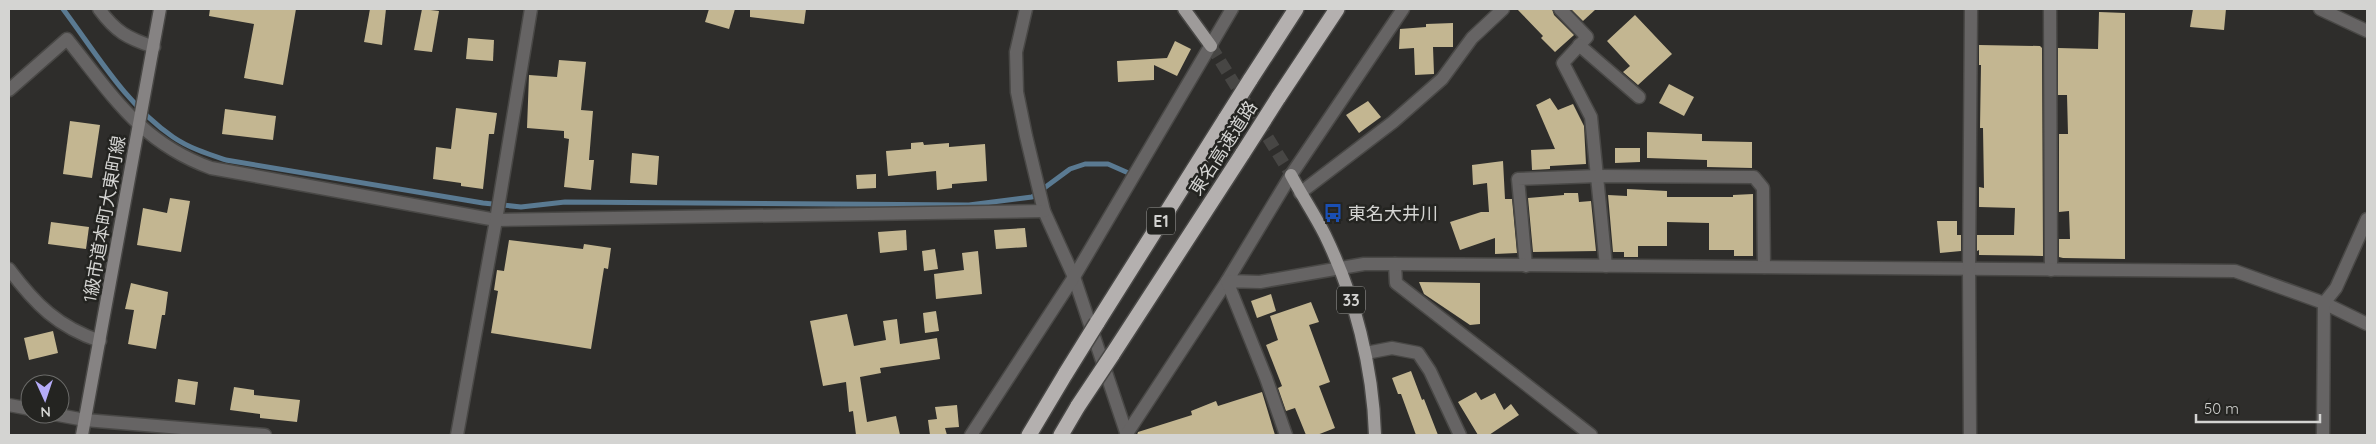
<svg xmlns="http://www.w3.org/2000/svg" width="2376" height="444" font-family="Quicksand,'Noto Sans JP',sans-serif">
	<rect width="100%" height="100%" fill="#2e2d2b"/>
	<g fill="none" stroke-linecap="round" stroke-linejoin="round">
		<!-- stream -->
		<path stroke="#5a7a92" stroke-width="5" d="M 63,9 C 96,53 126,105 173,137 C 189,148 208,154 226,160 L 483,203 L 521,207 L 565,202 L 969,205 L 1032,197 L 1070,169 L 1085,164 L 1108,164 L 1133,175"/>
	</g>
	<!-- building -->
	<g fill="#c3b691">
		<path d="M 210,9 L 296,9 L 283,85 L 244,78 L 254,24 L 209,16 Z"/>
		<path d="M 370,9 L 386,9 L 382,45 L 364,42 Z"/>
		<path d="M 422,9 L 439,11 L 432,52 L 414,50 Z"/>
		<path d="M 709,9 L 735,9 L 729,29 L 705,22 Z"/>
		<path d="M 750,9 L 806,9 L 804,24 L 750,17 Z"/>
		<path d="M 1517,9 L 1552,9 L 1554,15 L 1574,35 L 1555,52 L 1541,38 L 1543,36 Z"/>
		<path d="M 1571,9 L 1596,9 L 1583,21 Z"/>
		<path d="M 2193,9 L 2226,9 L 2224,30 L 2190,27 Z"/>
		<path d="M 2099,12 L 2125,13 L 2125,259 L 2063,258 L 2059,257 L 2059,239 L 2070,239 L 2069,211 L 2059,212 L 2059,134 L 2068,134 L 2067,95 L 2058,95 L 2058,48 L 2098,49 Z"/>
		<path d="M 1635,15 L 1672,54 L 1638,85 L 1623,72 L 1630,66 L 1607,41 Z"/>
		<path d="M 1453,23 L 1453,47 L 1433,47 L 1434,74 L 1415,75 L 1414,48 L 1399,49 L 1400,29 L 1426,27 L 1426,24 Z"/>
		<path d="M 468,38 L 494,40 L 493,61 L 466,59 Z"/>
		<path d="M 1175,41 L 1191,49 L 1177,76 L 1154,65 L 1154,80 L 1118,82 L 1117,61 L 1167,58 Z"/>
		<path d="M 1979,45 L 2040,46 L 2042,48 L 2043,256 L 1979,255 L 1979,250 L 1977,251 L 1977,235 L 2014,235 L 2015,208 L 1979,207 L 1979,187 L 1984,188 L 1983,128 L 1980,128 L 1981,65 L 1979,65 Z"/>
		<path d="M 559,60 L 586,62 L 581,110 L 593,111 L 589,160 L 594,160 L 591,190 L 564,187 L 569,139 L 564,138 L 564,131 L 527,128 L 529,75 L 557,77 Z"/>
		<path d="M 1669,84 L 1694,97 L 1684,116 L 1659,103 Z"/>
		<path d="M 1550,98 L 1558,110 L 1573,104 L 1584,126 L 1586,164 L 1550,166 L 1550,169 L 1532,170 L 1531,150 L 1555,149 L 1536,105 Z"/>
		<path d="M 1368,101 L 1381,117 L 1359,133 L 1346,115 Z"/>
		<path d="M 456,108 L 497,113 L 494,134 L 489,134 L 483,189 L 461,186 L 461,183 L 433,179 L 436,147 L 451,149 Z"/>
		<path d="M 225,109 L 276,116 L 273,140 L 222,134 Z"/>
		<path d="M 70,121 L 100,125 L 92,178 L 63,174 Z"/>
		<path d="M 1647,132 L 1702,134 L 1702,141 L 1752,142 L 1752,168 L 1707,167 L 1707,160 L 1647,158 Z"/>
		<path d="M 923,142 L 924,145 L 949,143 L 949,147 L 985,144 L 987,181 L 952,184 L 952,188 L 937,190 L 936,171 L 888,176 L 886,151 L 911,149 L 911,143 Z"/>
		<path d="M 1615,148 L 1640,148 L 1640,162 L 1615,163 Z"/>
		<path d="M 632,153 L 659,156 L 657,185 L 630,183 Z"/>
		<path d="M 1503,161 L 1505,199 L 1512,199 L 1517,253 L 1495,254 L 1495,238 L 1460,250 L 1450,222 L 1481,212 L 1489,212 L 1487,183 L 1473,185 L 1472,165 Z"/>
		<path d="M 876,174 L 876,188 L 857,189 L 856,175 Z"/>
		<path d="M 1627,189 L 1667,191 L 1667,197 L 1733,197 L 1733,195 L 1753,194 L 1753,256 L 1734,256 L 1734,250 L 1709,250 L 1709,223 L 1667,222 L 1667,246 L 1638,246 L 1638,257 L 1624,257 L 1624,252 L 1613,252 L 1608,195 L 1627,196 Z"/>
		<path d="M 1564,193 L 1578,193 L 1579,202 L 1591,201 L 1596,251 L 1533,252 L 1528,198 L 1564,195 Z"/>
		<path d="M 170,198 L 190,201 L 181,252 L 137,245 L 143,208 L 167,213 Z"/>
		<path d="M 1937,221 L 1957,221 L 1957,235 L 1961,235 L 1961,251 L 1940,253 Z"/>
		<path d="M 51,222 L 89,227 L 86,249 L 48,244 Z"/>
		<path d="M 1025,228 L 1027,247 L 996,249 L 994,230 Z"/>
		<path d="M 906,230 L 907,250 L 880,253 L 878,232 Z"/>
		<path d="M 509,240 L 583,249 L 584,244 L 611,248 L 608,269 L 604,268 L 591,349 L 491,333 L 498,291 L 494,290 L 497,270 L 504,271 Z"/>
		<path d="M 935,249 L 938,269 L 924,271 L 922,251 Z"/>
		<path d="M 978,251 L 982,294 L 936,299 L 934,274 L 964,270 L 962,253 Z"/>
		<path d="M 1419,282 L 1480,283 L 1480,324 L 1470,325 L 1424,294 Z"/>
		<path d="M 131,283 L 168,292 L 165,315 L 162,315 L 156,349 L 128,344 L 134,310 L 125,309 Z"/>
		<path d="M 1271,294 L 1276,311 L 1257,318 L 1251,301 Z"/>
		<path d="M 1311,302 L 1319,322 L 1309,325 L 1330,382 L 1319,386 L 1335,428 L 1317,435 L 1306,435 L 1295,408 L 1286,411 L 1278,388 L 1282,386 L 1266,345 L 1278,340 L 1270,316 Z"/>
		<path d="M 936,311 L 939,331 L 925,333 L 923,313 Z"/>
		<path d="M 847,314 L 854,346 L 886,340 L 883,321 L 897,319 L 900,344 L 937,338 L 940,359 L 880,368 L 881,373 L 860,377 L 867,422 L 896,416 L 900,435 L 856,435 L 853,411 L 849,412 L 846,382 L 823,386 L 810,321 Z"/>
		<path d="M 53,331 L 58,353 L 29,360 L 24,338 Z"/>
		<path d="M 1411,371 L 1422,400 L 1424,399 L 1438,435 L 1416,435 L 1401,394 L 1398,394 L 1392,378 Z"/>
		<path d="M 178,379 L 198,382 L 195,405 L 175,402 Z"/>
		<path d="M 234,387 L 254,390 L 254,395 L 300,400 L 297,422 L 260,418 L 260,414 L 230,410 Z"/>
		<path d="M 1262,392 L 1275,435 L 1137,435 L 1138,432 L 1192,415 L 1191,411 L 1216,401 L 1218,406 Z"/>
		<path d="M 1476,392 L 1481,400 L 1495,393 L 1504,410 L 1511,404 L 1519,415 L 1489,435 L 1478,435 L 1458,402 Z"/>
		<path d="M 957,405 L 959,427 L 945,428 L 947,435 L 930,435 L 928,420 L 937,419 L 935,407 Z"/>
	</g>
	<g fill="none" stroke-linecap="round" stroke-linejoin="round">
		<!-- primary-tunnel -->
		<path stroke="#474644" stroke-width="12" stroke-dasharray="12 6" stroke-linecap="butt" d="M 1211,46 L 1291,175"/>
		<!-- street casing -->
		<g stroke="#494846" stroke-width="15">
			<g id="street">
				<path d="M 99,9 C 116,32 127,38 154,47"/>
				<path d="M 1026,9 L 1016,52 L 1017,92 L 1026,136 L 1044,211 L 1074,277 L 1127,435"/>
				<path d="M 1560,9 L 1587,37 L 1563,63 L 1591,117 L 1606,266"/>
				<path d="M 2050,9 L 2051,270"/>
				<path d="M 2320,9 L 2367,31"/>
				<path d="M 1579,45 L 1639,97"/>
				<path d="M 9,90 L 67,39 C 113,96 140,142 211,168 L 496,220 L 1044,211"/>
				<path d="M 1300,193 L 1393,122 L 1442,79 L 1472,38 L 1503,9"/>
				<path d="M 1395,264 L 1396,283 L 1591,435"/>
				<path d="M 1526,266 L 1518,179 L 1598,176 L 1754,177 L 1763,188 L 1764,267"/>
				<path d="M 9,269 C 35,304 58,327 100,341"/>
				<path d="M 1366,353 L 1392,348 L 1418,353 L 1430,371 L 1460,435"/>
				<path d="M 9,405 L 30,409"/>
				<path d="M 53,414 L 85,420 L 265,435"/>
				<path d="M 457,435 L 496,220 L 531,9"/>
				<path d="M 971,435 L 1074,277 L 1232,9"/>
				<path d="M 1126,435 L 1227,281 L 1291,175 L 1403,9"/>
				<path d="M 1286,435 L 1266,378 L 1227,281 L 1260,282 L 1364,264 L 1395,264 L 2235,271 L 2324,303 L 2367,324"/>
				<path d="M 1970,435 L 1969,269 L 1971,9"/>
				<path d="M 2323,435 L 2324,303 L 2336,288 L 2367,219"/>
			</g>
		</g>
		<!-- secondary casing -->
		<g stroke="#494846" stroke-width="15">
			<path id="secondary" d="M 82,435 L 160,9"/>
		</g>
		<!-- primary casing -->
		<g stroke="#494846" stroke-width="15">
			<g id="primary">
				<path d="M 1184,9 L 1211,46"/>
				<path d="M 1291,175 C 1302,196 1315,215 1325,235 C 1355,297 1373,367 1375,435"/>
			</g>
		</g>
		<!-- highway casing -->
		<g stroke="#494846" stroke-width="18">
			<g id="highway">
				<path d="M 1250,80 L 1296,9"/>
				<path d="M 1278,98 L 1337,9"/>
				<path d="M 1097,323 L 1226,118"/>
				<path d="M 1112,355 L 1243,153"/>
				<path d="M 1029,435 L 1066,373"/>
				<path d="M 1061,435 L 1078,406"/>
			</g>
		</g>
		<!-- street -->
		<use href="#street" stroke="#666464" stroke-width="12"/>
		<!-- secondary -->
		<use href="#secondary" stroke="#868383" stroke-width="12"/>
		<!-- primary -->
		<use href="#primary" stroke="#9e9b9a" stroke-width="12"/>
		<!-- highway -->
		<use href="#highway" stroke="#b4b0af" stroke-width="15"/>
		<!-- highway-bridge casing -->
		<g stroke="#494846" stroke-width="18" stroke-linecap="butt">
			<g id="highway-bridge">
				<path d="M 1226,118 L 1250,80"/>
				<path d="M 1243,153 L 1278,98"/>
				<path d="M 1066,373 L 1097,323"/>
				<path d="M 1078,406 L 1112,355"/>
			</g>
		</g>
		<!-- highway-bridge -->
		<use href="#highway-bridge" stroke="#b4b0af" stroke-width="15"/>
	</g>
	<!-- icons -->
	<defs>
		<g id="bus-bare" transform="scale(1.5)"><path d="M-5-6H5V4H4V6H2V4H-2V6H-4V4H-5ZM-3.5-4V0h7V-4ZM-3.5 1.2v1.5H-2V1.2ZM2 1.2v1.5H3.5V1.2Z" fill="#1a4fb4" stroke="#242421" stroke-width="2.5" paint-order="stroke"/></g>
	</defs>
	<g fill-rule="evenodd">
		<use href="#bus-bare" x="1333" y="213"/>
	</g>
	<g text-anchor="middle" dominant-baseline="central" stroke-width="5" stroke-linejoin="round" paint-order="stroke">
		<!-- shield labels -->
		<g fill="#242421" stroke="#9f9f9d" stroke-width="1">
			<rect x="1147" y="207.5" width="28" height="27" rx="4"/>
			<rect x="1337" y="286.5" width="28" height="27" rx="4"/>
		</g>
		<g font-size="16" font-weight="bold" fill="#d4d4d2">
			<text x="1161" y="221">E1</text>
			<text x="1351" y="300">33</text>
		</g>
		<!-- street labels -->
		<g font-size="18" fill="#d4d4d2" stroke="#242421">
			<text transform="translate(1223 148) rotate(-57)">東名高速道路</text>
			<text transform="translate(104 219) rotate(-80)">1級市道本町大東町線</text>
		</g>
		<!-- poi labels -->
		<g font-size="18" fill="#d4d4d2" stroke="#242421" text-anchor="start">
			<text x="1348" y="213">東名大井川</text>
		</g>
	</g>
	<!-- border -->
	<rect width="2376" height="444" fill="none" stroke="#d4d4d2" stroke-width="20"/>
	<!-- north arrow -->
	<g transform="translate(45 399) rotate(177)"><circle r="24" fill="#242421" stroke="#6a6a68"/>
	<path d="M0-4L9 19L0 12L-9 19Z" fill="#b5acf8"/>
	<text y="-8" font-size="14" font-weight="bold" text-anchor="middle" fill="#d4d4d2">N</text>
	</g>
	<!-- scale -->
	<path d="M2196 414v8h124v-8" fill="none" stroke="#d4d4d2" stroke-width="2.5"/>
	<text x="2204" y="414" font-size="15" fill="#d4d4d2" stroke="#242421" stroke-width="4" paint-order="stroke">50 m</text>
</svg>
